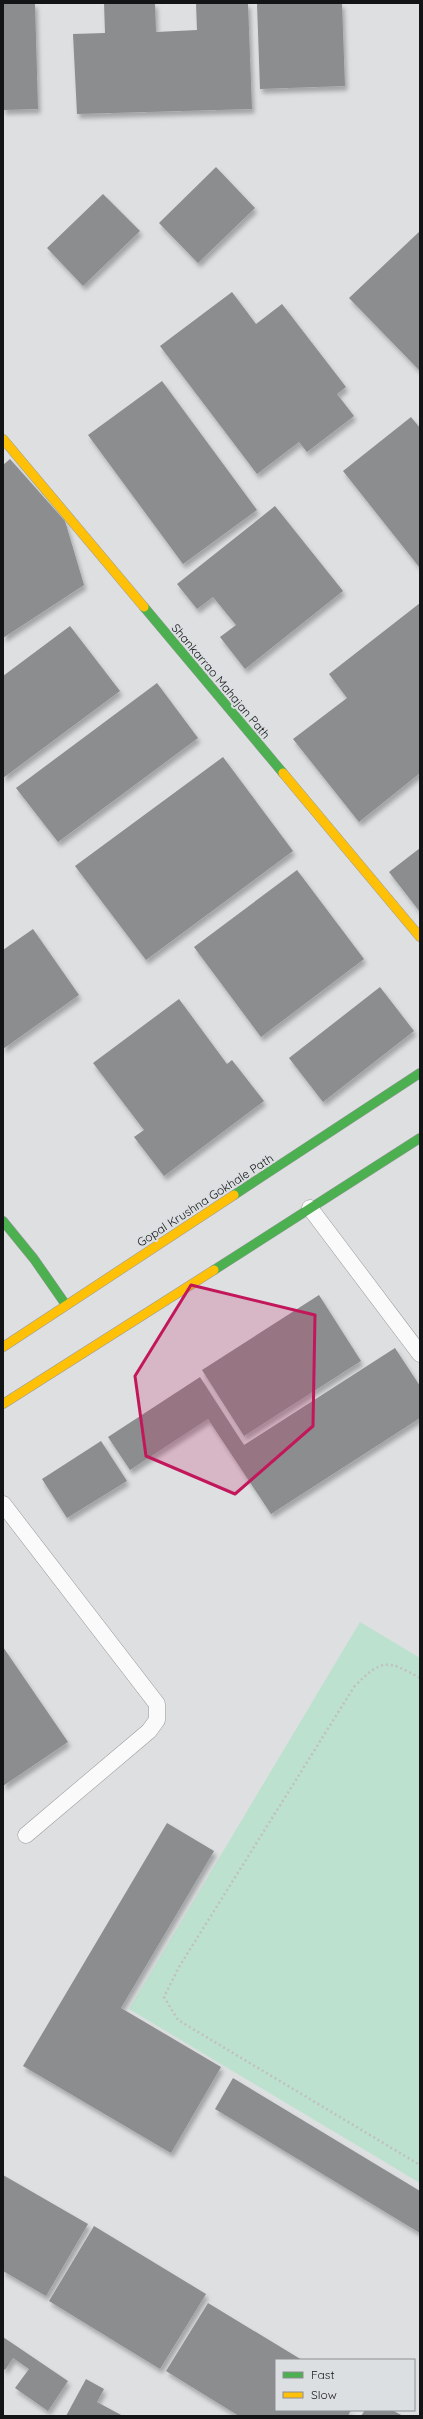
<svg xmlns="http://www.w3.org/2000/svg" width="423" height="2419" font-family="Quicksand,sans-serif">
	<defs>
		<filter id="shadow"><feDropShadow dx="2.5" dy="4.5" stdDeviation="2" flood-color="#0004"/></filter>
	</defs>
	<rect width="100%" height="100%" fill="#dddfe1"/>
	<!-- green -->
	<path fill="#bde1cf" d="M 360,1622 L 420,1658 L 420,2183 L 129,2009 Z"/>
	<!-- building -->
	<g fill="#8c8d8e" filter="url(#shadow)">
		<path d="M 3,3 L 35,3 L 38,109 L 3,110 Z"/>
		<path d="M 104,3 L 155,3 L 156,32 L 197,30 L 196,3 L 248,3 L 252,109 L 77,114 L 73,34 L 105,33 Z"/>
		<path d="M 257,3 L 342,3 L 345,86 L 260,89 Z"/>
		<path d="M 216,167 L 255,208 L 198,263 L 159,223 Z"/>
		<path d="M 103,194 L 140,231 L 83,286 L 47,248 Z"/>
		<path d="M 420,231 L 420,371 L 349,298 Z"/>
		<path d="M 232,292 L 256,324 L 282,304 L 346,387 L 337,394 L 354,416 L 307,452 L 299,442 L 257,474 L 160,346 Z"/>
		<path d="M 162,381 L 257,510 L 183,564 L 88,435 Z"/>
		<path d="M 411,417 L 420,428 L 420,568 L 343,471 Z"/>
		<path d="M 10,459 L 65,521 L 84,585 L 3,638 L 3,465 Z"/>
		<path d="M 275,506 L 343,591 L 245,669 L 220,637 L 236,625 L 213,597 L 197,609 L 177,584 Z"/>
		<path d="M 420,603 L 420,773 L 359,822 L 293,739 L 347,698 L 329,674 Z"/>
		<path d="M 70,626 L 120,691 L 3,778 L 3,676 Z"/>
		<path d="M 157,683 L 198,738 L 58,842 L 16,788 Z"/>
		<path d="M 223,757 L 293,851 L 146,960 L 75,866 Z"/>
		<path d="M 420,848 L 420,912 L 389,872 Z"/>
		<path d="M 297,870 L 364,959 L 261,1037 L 194,947 Z"/>
		<path d="M 33,929 L 79,995 L 3,1049 L 3,950 Z"/>
		<path d="M 380,987 L 414,1031 L 323,1102 L 289,1058 Z"/>
		<path d="M 179,999 L 227,1064 L 232,1060 L 264,1101 L 164,1176 L 134,1137 L 144,1130 L 93,1063 Z"/>
		<path d="M 319,1295 L 361,1361 L 244,1436 L 202,1370 Z"/>
		<path d="M 395,1348 L 420,1386 L 420,1418 L 271,1514 L 208,1419 L 130,1470 L 108,1437 L 200,1377 L 244,1445 Z"/>
		<path d="M 101,1441 L 127,1481 L 67,1518 L 42,1479 Z"/>
		<path d="M 3,1647 L 68,1742 L 3,1786 Z"/>
		<path d="M 167,1823 L 214,1851 L 121,2008 L 221,2067 L 171,2153 L 23,2066 Z"/>
		<path d="M 233,2078 L 420,2191 L 420,2233 L 215,2109 Z"/>
		<path d="M 3,2175 L 88,2224 L 46,2296 L 3,2271 Z"/>
		<path d="M 94,2226 L 206,2294 L 160,2369 L 49,2301 Z"/>
		<path d="M 208,2303 L 302,2360 L 276,2360 L 276,2410 L 351,2410 L 348,2416 L 239,2416 L 166,2371 Z"/>
		<path d="M 3,2337 L 68,2381 L 48,2411 L 15,2388 L 29,2369 L 13,2358 L 5,2370 L 3,2368 Z"/>
		<path d="M 86,2379 L 104,2389 L 97,2402 L 123,2416 L 66,2416 Z"/>
		<path d="M 365,2410 L 392,2410 L 403,2416 L 361,2416 Z"/>
	</g>
	<g fill="none" stroke-linecap="round" stroke-linejoin="round">
		<!-- lane casing -->
		<g stroke="#999a9c" stroke-width="17">
			<g id="lane">
				<path d="M 310,1208 L 420,1354"/>
				<path d="M 3,1504 L 157,1704 L 157,1720 L 149,1731 L 26,1835"/>
			</g>
		</g>
		<!-- fast casing -->
		<g stroke="#999a9c" stroke-width="10">
			<g id="fast">
				<path d="M 144,607 L 283,773"/>
				<path d="M 234,1195 L 420,1073"/>
				<path d="M 3,1221 L 34,1259 L 66,1305"/>
				<path d="M 214,1270 L 420,1138"/>
			</g>
		</g>
		<!-- slow casing -->
		<g stroke="#999a9c" stroke-width="10">
			<g id="slow">
				<path d="M 3,439 L 144,607"/>
				<path d="M 283,773 L 420,937"/>
				<path d="M 3,1347 L 234,1195"/>
				<path d="M 3,1404 L 214,1270"/>
			</g>
		</g>
		<!-- path -->
		<path stroke="#c0c0c0" stroke-width="2.5" stroke-dasharray="2 3" stroke-linecap="butt" d="M 420,1678 C 387,1659 381,1659 354,1687 L 179,1967 L 164,1997 L 178,2020 L 420,2165"/>
		<!-- lane -->
		<use href="#lane" stroke="#fafafa" stroke-width="16"/>
		<!-- fast -->
		<use href="#fast" stroke="#4caf50" stroke-width="9"/>
		<!-- slow -->
		<use href="#slow" stroke="#ffc107" stroke-width="9"/>
	</g>
	<!-- marked area -->
	<path fill="#c2185b" fill-opacity="0.2" stroke="#c2185b" stroke-width="3" stroke-linejoin="round" d="M 191,1285 L 315,1315 L 313,1426 L 235,1494 L 146,1456 L 135,1376 Z"/>
	<g text-anchor="middle" dominant-baseline="central" stroke-width="4" stroke-linejoin="round" paint-order="stroke">
		<!-- street labels -->
		<g font-size="12" fill="#131415" stroke="#dcdfe2">
			<text transform="translate(221 681) rotate(50)">Shankarrao Mahajan Path</text>
			<text transform="translate(205 1200) rotate(-33)">Gopal Krushna Gokhale Path</text>
		</g>
	</g>
	<!-- border -->
	<rect width="423" height="2419" fill="none" stroke="#131415" stroke-width="8"/>
	<!-- legend -->
	<rect x="275" y="2359" width="140" height="52" fill="#dcdfe2" stroke="#8c8e90"/>
	<rect x="283" y="2372" width="20" height="6" fill="#4caf50" stroke="#8c8e90"/>
	<text x="311" y="2379" font-size="12" fill="#131415">Fast</text>
	<rect x="283" y="2392" width="20" height="6" fill="#ffc107" stroke="#8c8e90"/>
	<text x="311" y="2399" font-size="12" fill="#131415">Slow</text>
</svg>
